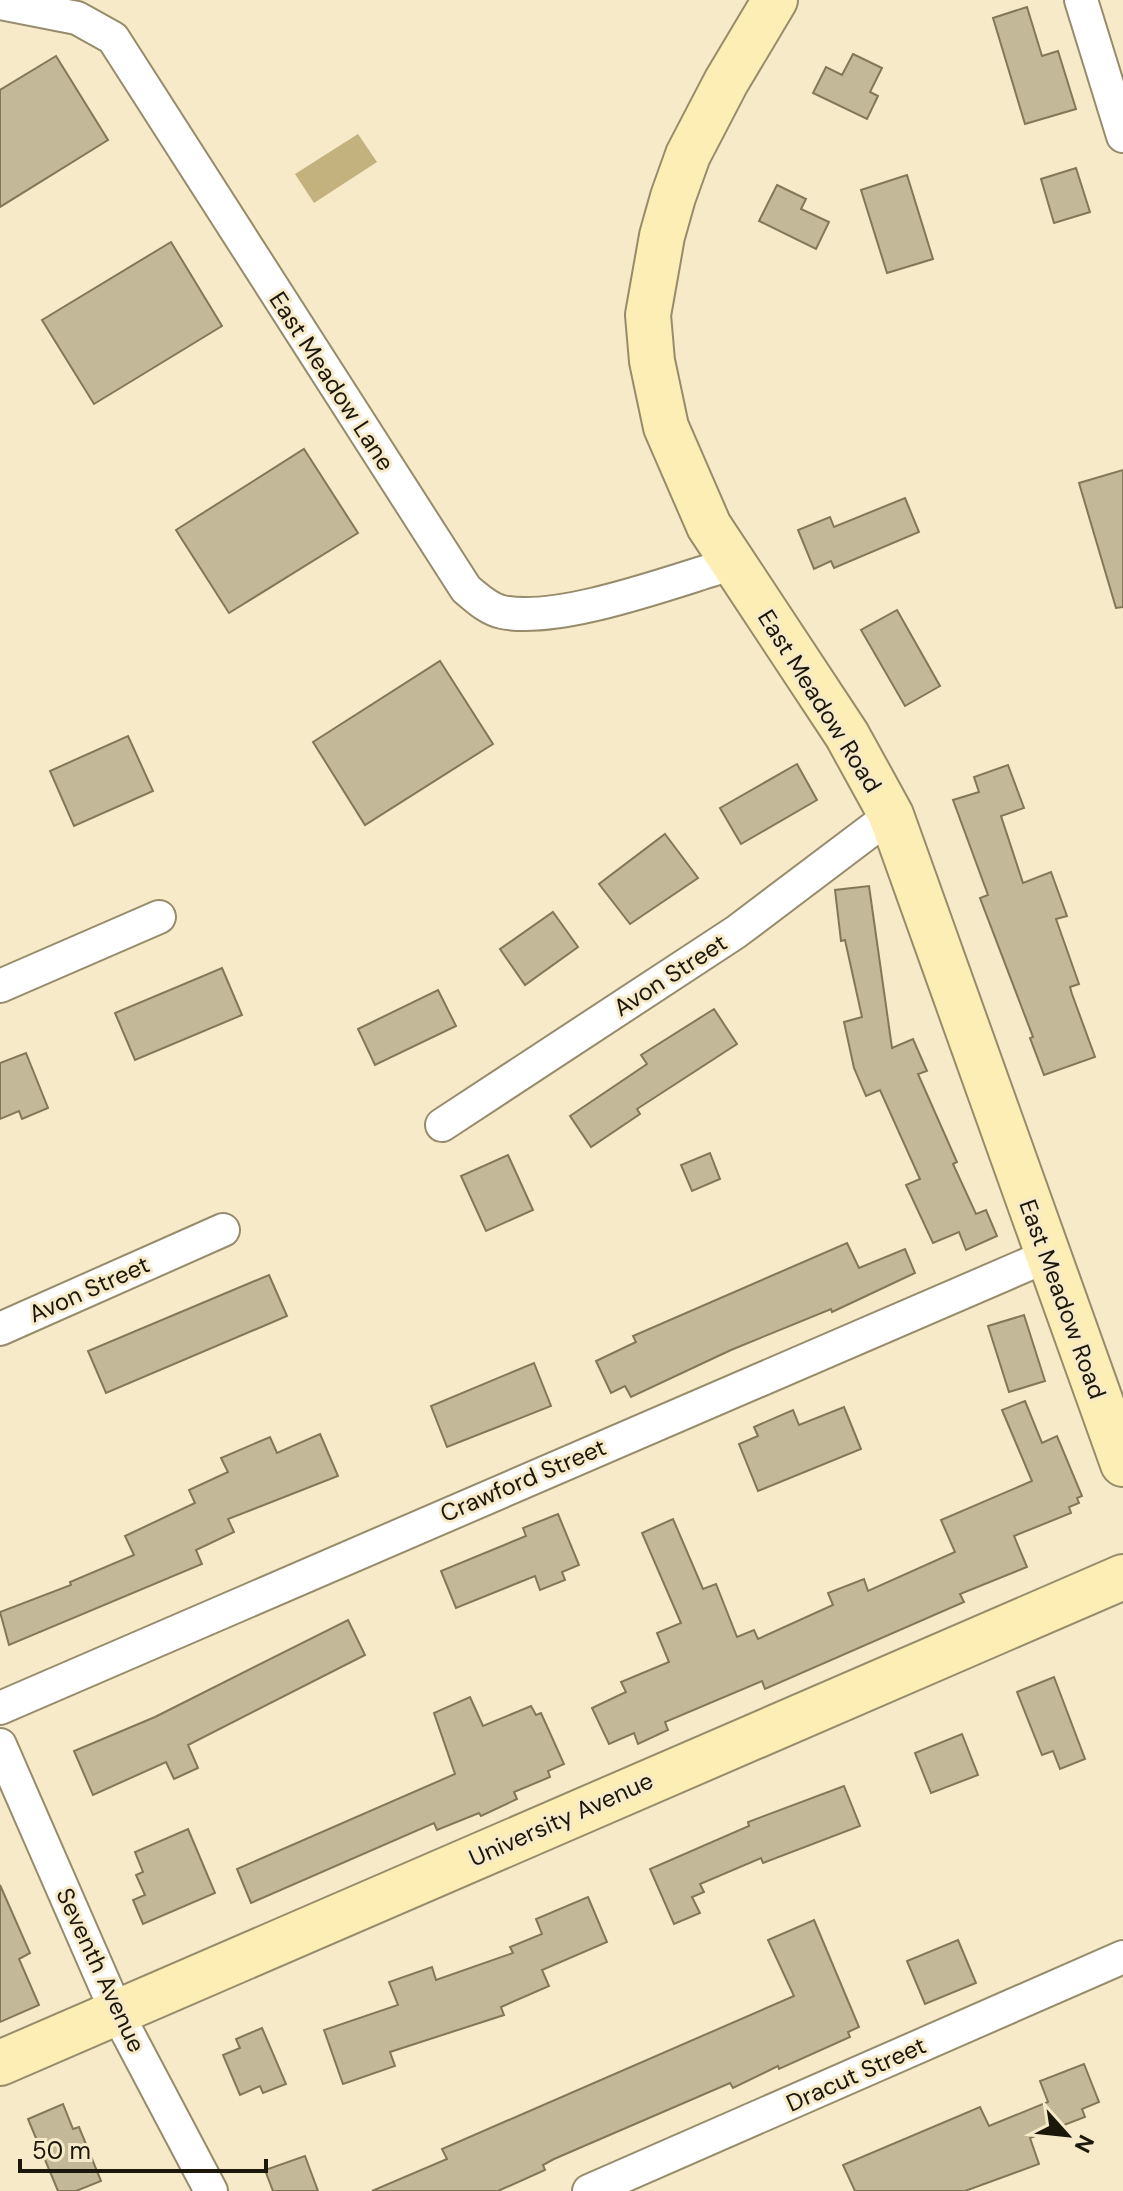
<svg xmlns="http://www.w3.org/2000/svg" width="1123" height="2191" font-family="'DM Sans',sans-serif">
	<rect width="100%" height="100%" fill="#f6eac8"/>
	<!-- water -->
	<path fill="#c3b27d" d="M 358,134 L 377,162 L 314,203 L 295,174 Z"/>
	<!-- building -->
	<g fill="#c3b897" stroke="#827858" stroke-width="2">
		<path d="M 1027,7 L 1042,56 L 1058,51 L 1076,109 L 1025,124 L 993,18 Z"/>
		<path d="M 853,54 L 882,68 L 870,92 L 878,96 L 867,119 L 813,93 L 826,67 L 842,75 Z"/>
		<path d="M 56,56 L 108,140 L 0,207 L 0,90 Z"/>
		<path d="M 1076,168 L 1090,212 L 1054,223 L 1041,179 Z"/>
		<path d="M 907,175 L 933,259 L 887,273 L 861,190 Z"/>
		<path d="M 777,185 L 806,199 L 801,209 L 829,222 L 816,249 L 759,221 Z"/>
		<path d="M 171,242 L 222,326 L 94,404 L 42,320 Z"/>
		<path d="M 304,449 L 358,533 L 229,613 L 176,530 Z"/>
		<path d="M 1123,470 L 1123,607 L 1116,608 L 1079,483 Z"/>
		<path d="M 905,498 L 919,532 L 834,568 L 831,561 L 814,569 L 798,530 L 830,517 L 834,527 Z"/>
		<path d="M 897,610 L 940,686 L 905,706 L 861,630 Z"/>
		<path d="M 440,661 L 493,744 L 365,825 L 313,742 Z"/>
		<path d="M 128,736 L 153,791 L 74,826 L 50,771 Z"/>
		<path d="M 797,764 L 817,800 L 741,844 L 720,808 Z"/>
		<path d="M 1008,765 L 1024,808 L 1001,816 L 1023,883 L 1051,872 L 1067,916 L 1056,919 L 1079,984 L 1070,987 L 1072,994 L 1095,1057 L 1044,1075 L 1030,1038 L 1033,1037 L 980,898 L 988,895 L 953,800 L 979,792 L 974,777 Z"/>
		<path d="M 665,834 L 698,878 L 630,924 L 599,884 Z"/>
		<path d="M 869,886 L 892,1048 L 913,1039 L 927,1071 L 918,1074 L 957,1162 L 953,1164 L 976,1214 L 986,1210 L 997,1236 L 966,1250 L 959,1232 L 933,1243 L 906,1185 L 920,1179 L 880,1090 L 866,1096 L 854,1068 L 844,1022 L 862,1017 L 845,940 L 841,941 L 835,890 Z"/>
		<path d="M 553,912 L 578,947 L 525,985 L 500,949 Z"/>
		<path d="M 222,968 L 242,1015 L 135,1060 L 115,1013 Z"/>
		<path d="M 438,990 L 456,1026 L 375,1065 L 358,1029 Z"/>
		<path d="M 714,1009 L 737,1044 L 637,1109 L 640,1114 L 591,1147 L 570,1116 L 647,1064 L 641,1055 Z"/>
		<path d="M 26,1053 L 48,1108 L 22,1119 L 19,1111 L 0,1119 L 0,1063 Z"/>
		<path d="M 710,1153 L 720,1179 L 692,1191 L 681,1165 Z"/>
		<path d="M 508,1155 L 533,1210 L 486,1231 L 461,1176 Z"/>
		<path d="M 847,1243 L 859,1268 L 905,1249 L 915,1273 L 832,1312 L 831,1309 L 731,1350 L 631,1397 L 625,1386 L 611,1393 L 596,1361 L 636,1342 L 633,1336 Z"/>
		<path d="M 269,1275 L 287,1316 L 106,1393 L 88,1351 Z"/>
		<path d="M 1024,1315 L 1045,1381 L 1009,1392 L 988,1326 Z"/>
		<path d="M 534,1363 L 551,1406 L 447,1447 L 431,1406 Z"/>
		<path d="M 1025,1401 L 1042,1443 L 1057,1436 L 1082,1496 L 1077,1498 L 1079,1503 L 1069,1507 L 1071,1513 L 1014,1536 L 1027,1567 L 960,1594 L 964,1602 L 765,1689 L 762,1681 L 665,1722 L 668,1730 L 638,1744 L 634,1733 L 609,1744 L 592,1708 L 626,1692 L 621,1682 L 669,1662 L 657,1633 L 681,1623 L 642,1533 L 673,1519 L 703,1589 L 716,1584 L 737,1637 L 754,1630 L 758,1639 L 833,1605 L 828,1593 L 864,1579 L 868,1591 L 955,1552 L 941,1520 L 1032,1481 L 1002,1410 Z"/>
		<path d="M 844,1407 L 861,1449 L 758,1491 L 739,1444 L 758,1436 L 754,1427 L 793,1410 L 799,1425 Z"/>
		<path d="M 320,1434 L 338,1476 L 228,1519 L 234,1532 L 196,1550 L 202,1564 L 9,1645 L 0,1612 L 71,1585 L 70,1582 L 134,1555 L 125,1536 L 195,1503 L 189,1490 L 228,1472 L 221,1458 L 270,1437 L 277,1453 Z"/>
		<path d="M 558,1514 L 579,1565 L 562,1572 L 565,1580 L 540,1590 L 535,1576 L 456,1608 L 441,1571 L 526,1536 L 523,1528 Z"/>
		<path d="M 348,1620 L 365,1655 L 188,1745 L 198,1768 L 174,1779 L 166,1762 L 93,1795 L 74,1751 L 155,1717 Z"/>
		<path d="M 1054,1677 L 1085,1759 L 1060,1769 L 1053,1751 L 1042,1755 L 1017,1692 Z"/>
		<path d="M 470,1697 L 483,1726 L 531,1706 L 536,1715 L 541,1713 L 564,1764 L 548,1771 L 550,1777 L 514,1792 L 517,1799 L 481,1816 L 479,1813 L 437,1830 L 434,1823 L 251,1903 L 237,1869 L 455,1774 L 434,1713 Z"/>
		<path d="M 962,1734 L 978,1775 L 931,1793 L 915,1753 Z"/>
		<path d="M 844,1786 L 860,1826 L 763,1863 L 761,1858 L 700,1884 L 704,1892 L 692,1897 L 700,1913 L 674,1924 L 650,1869 L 749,1826 L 748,1822 Z"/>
		<path d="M 188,1829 L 215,1893 L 143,1924 L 133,1900 L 145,1895 L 136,1875 L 143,1872 L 135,1852 Z"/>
		<path d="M 0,1885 L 30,1953 L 19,1959 L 39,2005 L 0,2022 Z"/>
		<path d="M 588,1897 L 607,1942 L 542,1970 L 549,1986 L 501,2007 L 504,2015 L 390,2052 L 395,2066 L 343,2084 L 324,2030 L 398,2005 L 389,1982 L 432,1967 L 436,1980 L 513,1953 L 510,1947 L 542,1934 L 536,1919 Z"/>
		<path d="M 814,1920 L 859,2027 L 848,2032 L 850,2037 L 779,2069 L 778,2066 L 733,2088 L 730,2083 L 554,2159 L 543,2165 L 545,2170 L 498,2191 L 372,2191 L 447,2159 L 442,2149 L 794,1996 L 768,1940 Z"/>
		<path d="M 958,1940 L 976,1983 L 925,2004 L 907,1961 Z"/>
		<path d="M 262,2028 L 286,2084 L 263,2093 L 260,2086 L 240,2095 L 223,2055 L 240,2048 L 236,2039 Z"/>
		<path d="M 1084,2064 L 1099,2102 L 1082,2109 L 1085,2117 L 1030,2138 L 1039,2164 L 965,2191 L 855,2191 L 843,2165 L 980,2107 L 989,2126 L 1048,2102 L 1040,2081 Z"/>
		<path d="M 63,2104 L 73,2129 L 79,2127 L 101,2181 L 76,2191 L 58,2191 L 28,2119 Z"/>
		<path d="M 305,2156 L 318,2191 L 273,2191 L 265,2170 Z"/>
	</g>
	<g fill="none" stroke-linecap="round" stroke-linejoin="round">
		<!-- street casing -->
		<g stroke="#968b6b" stroke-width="36">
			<g id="street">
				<path d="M 1081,0 L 1123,136"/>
				<path d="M 0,3 L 77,18 L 113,38 L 466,589 C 477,598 488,609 502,612 C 560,624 673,581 731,564"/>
				<path d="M 0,986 L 159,917"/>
				<path d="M 442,1125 L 736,932 L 891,815"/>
				<path d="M 0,1329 L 223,1230"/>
				<path d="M 0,1708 L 1047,1256"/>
				<path d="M 0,1745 L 117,2013 L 211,2191"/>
				<path d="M 589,2191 L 1123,1957"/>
			</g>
		</g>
		<!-- secondary casing -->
		<g stroke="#968b6b" stroke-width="48">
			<g id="secondary">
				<path d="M 775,0 L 726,82 L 688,155 L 673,197 L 662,236 L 648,315 L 652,361 L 666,427 L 709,526 L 847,735 L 891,815 L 1123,1464"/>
				<path d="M 0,2063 L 1123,1577"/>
			</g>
		</g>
		<!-- street -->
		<use href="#street" stroke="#fff" stroke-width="32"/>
		<!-- secondary -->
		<use href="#secondary" stroke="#fceeb4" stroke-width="44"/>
	</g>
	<g text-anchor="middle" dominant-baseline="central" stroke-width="6" stroke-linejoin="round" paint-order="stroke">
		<!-- street labels -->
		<g font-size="24" fill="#1b170b" stroke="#f6eac8">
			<text transform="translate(332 381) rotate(57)">East Meadow Lane</text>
			<text transform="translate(820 701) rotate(58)">East Meadow Road</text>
			<text transform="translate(670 975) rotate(-33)">Avon Street</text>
			<text transform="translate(89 1289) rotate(-24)">Avon Street</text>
			<text transform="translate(1063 1299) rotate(70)">East Meadow Road</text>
			<text transform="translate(523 1480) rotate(-23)">Crawford Street</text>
			<text transform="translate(561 1819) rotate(-24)">University Avenue</text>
			<text transform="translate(101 1970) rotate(65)">Seventh Avenue</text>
			<text transform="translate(856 2074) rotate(-24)">Dracut Street</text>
		</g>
	</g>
	<!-- north arrow -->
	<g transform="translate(1067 2135) rotate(117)" stroke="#f6eac8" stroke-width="6" paint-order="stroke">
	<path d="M0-6L14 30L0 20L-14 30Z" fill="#1b170b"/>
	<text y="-12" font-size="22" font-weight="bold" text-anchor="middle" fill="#1b170b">N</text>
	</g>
	<!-- scale -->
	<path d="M20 2159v12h246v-12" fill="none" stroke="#1b170b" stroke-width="4"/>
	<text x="32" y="2159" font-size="24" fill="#1b170b" stroke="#f6eac8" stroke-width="6" paint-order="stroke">50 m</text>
</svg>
